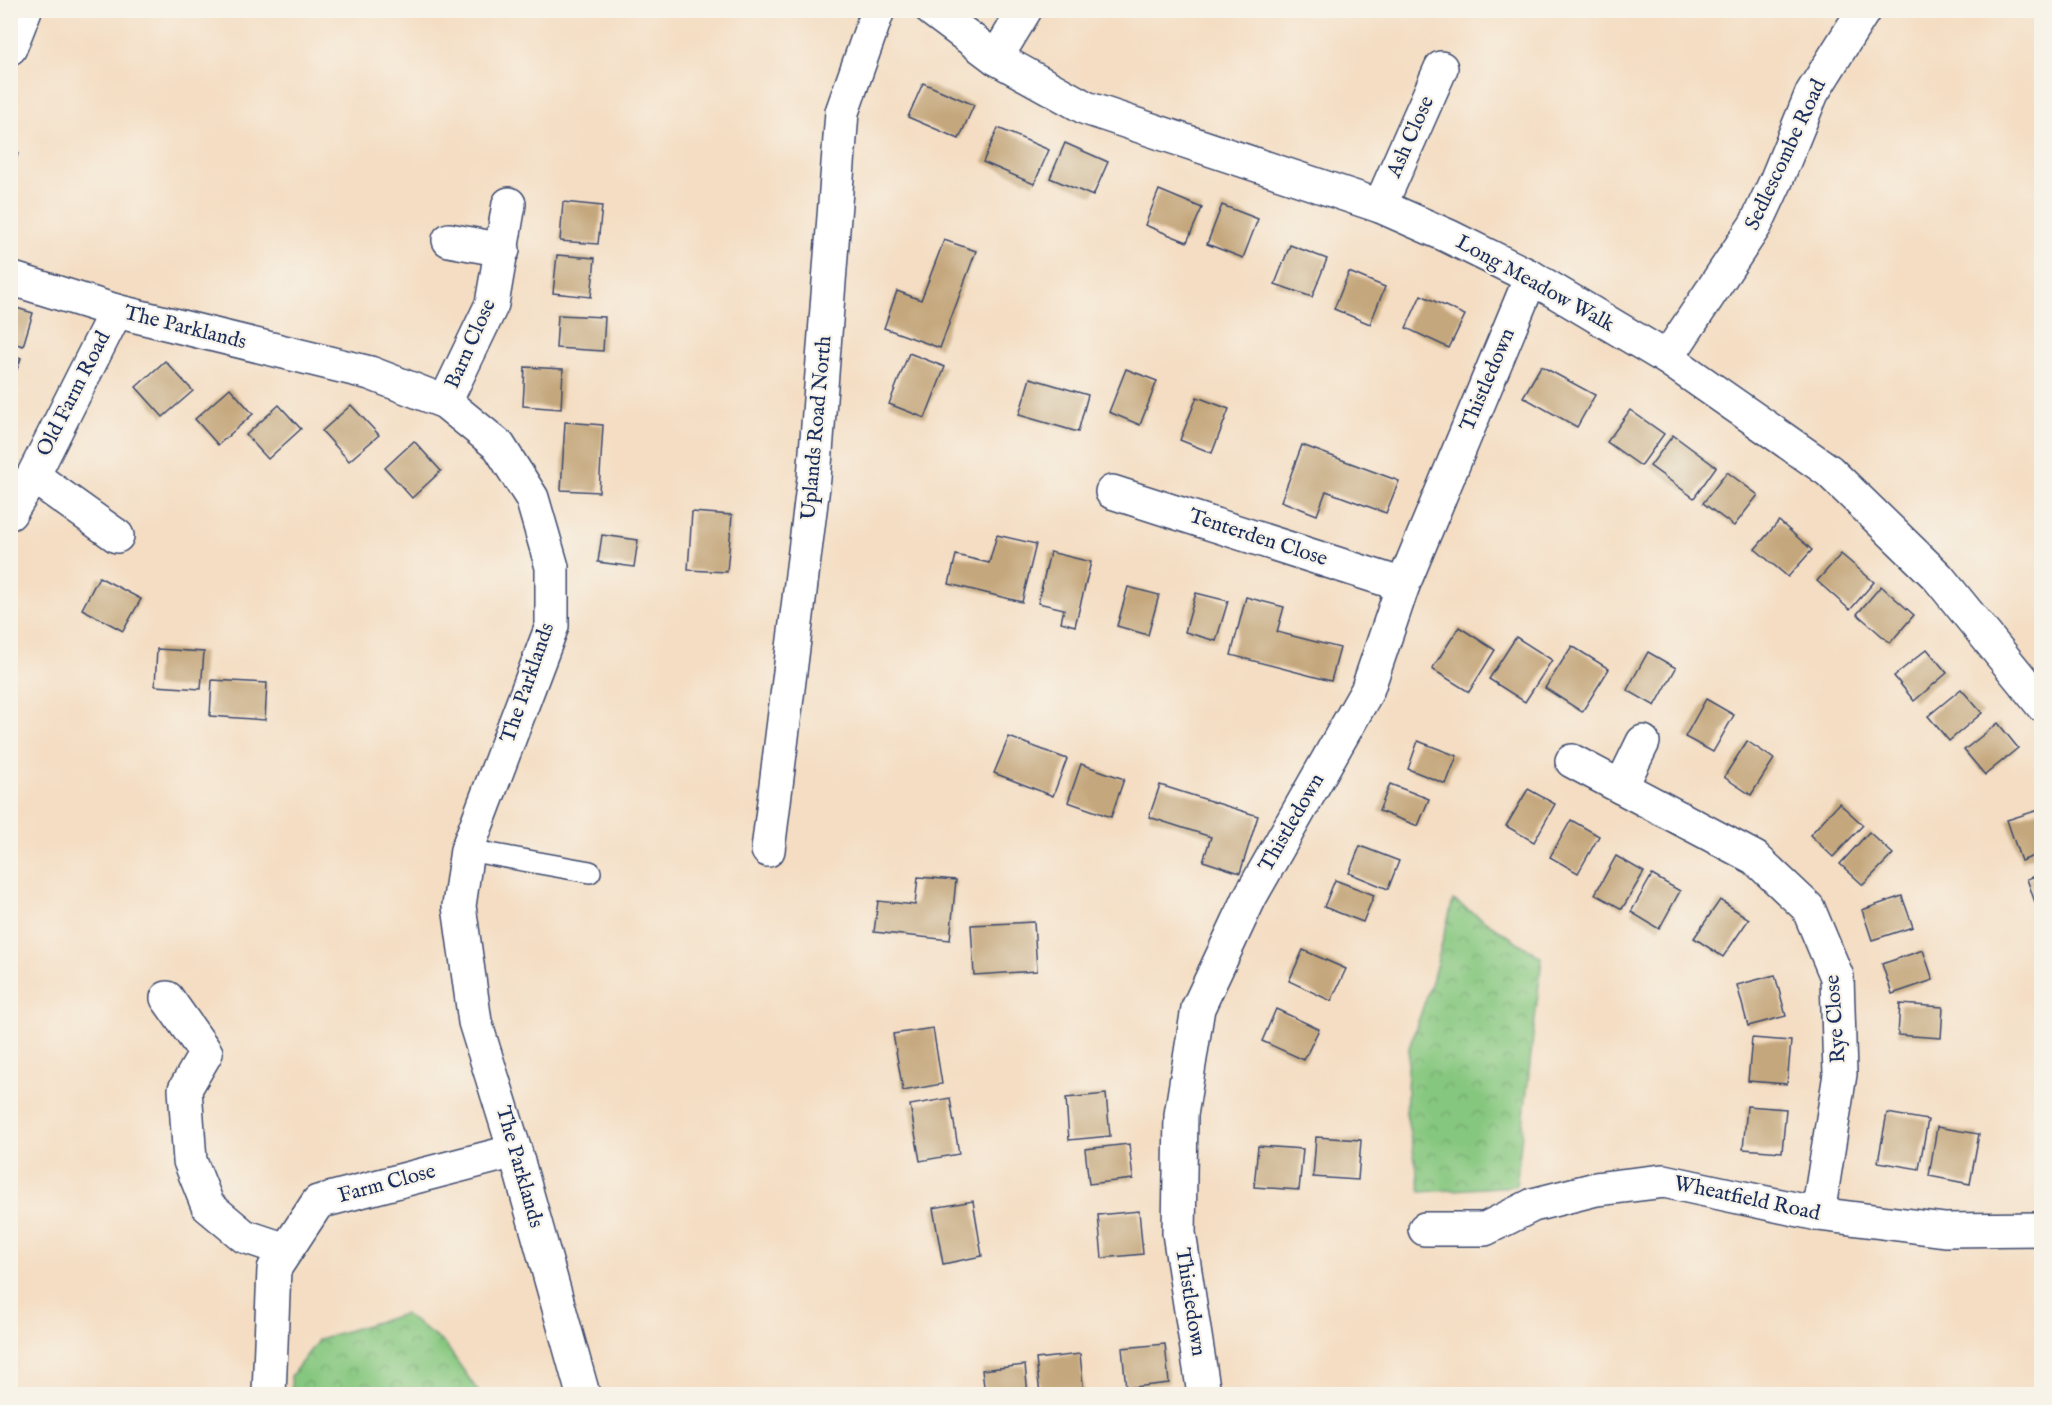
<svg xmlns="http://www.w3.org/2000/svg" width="2052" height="1405" font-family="'IM FELL English',serif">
	<defs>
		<pattern id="park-crowns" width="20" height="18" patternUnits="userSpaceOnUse" patternTransform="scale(1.5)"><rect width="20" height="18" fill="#86c77f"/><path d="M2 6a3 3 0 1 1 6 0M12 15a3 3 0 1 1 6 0" fill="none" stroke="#6da26b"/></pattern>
	</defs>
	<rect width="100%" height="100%" fill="#f7f3e8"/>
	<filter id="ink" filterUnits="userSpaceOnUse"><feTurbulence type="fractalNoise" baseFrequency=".0167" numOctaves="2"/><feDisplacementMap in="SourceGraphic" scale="12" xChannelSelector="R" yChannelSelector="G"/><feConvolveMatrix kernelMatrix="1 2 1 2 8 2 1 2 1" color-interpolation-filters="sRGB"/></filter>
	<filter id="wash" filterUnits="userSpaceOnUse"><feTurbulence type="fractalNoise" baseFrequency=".008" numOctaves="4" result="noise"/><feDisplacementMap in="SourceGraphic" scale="24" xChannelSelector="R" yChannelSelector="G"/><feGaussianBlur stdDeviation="1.35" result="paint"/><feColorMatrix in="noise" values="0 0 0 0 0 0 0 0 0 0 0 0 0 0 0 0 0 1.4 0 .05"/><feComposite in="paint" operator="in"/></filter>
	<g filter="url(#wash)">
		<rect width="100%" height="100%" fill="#f4ddc2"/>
		<!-- park -->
		<g fill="url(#park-crowns)" stroke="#507b6e" stroke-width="1.5">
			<path d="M 1453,900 L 1542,958 L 1516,1186 L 1421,1192 L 1406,1113 L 1409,1048 L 1433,978 Z"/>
			<path d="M 404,1314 L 445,1344 L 480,1394 L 292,1394 L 291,1376 L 319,1339 Z"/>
		</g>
		<g id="blocks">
			<!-- building -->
			<g fill="#c5a77d">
				<path d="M 923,83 L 974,105 L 959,139 L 908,117 Z"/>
				<path d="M 998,128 L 1049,150 L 1034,184 L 983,162 Z"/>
				<path d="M 1065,143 L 1108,162 L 1093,196 L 1050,178 Z"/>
				<path d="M 10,151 L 18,153 L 11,176 L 10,176 Z"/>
				<path d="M 1159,190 L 1202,208 L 1187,242 L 1145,225 Z"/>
				<path d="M 563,202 L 602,206 L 598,244 L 560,241 Z"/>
				<path d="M 1222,205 L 1258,219 L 1243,258 L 1207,244 Z"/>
				<path d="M 944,240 L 976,251 L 940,348 L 884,328 L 897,291 L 921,300 Z"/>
				<path d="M 1290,245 L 1327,259 L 1312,297 L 1275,284 Z"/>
				<path d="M 557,255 L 595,258 L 591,297 L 553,293 Z"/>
				<path d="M 1349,272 L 1385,287 L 1370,324 L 1334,309 Z"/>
				<path d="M 1421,295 L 1465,315 L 1449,348 L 1406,328 Z"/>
				<path d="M 10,306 L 33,313 L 23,346 L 10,342 Z"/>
				<path d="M 558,315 L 605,317 L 603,351 L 556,348 Z"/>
				<path d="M 909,353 L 945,367 L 925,418 L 889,404 Z"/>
				<path d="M 10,354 L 21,358 L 11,387 L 10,387 Z"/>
				<path d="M 165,361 L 193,391 L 163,417 L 136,387 Z"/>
				<path d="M 1541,366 L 1595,395 L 1577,427 L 1523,397 Z"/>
				<path d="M 525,367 L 563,369 L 561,409 L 523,406 Z"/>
				<path d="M 1126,369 L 1157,381 L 1140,425 L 1109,412 Z"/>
				<path d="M 1030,378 L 1088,395 L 1078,432 L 1019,415 Z"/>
				<path d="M 230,388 L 253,414 L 218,445 L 195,419 Z"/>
				<path d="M 1197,397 L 1229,409 L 1212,453 L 1180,440 Z"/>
				<path d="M 279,405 L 301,429 L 268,459 L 246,435 Z"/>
				<path d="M 351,405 L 379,435 L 349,461 L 322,431 Z"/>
				<path d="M 1630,410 L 1664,434 L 1641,466 L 1607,442 Z"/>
				<path d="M 565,422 L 603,425 L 599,492 L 561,490 Z"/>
				<path d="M 1673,435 L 1716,467 L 1694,498 L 1650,466 Z"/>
				<path d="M 414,441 L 441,471 L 412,498 L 385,468 Z"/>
				<path d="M 1302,445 L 1399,481 L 1386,513 L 1326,491 L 1317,515 L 1281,501 Z"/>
				<path d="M 1727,472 L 1758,495 L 1734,526 L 1703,503 Z"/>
				<path d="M 692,512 L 732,515 L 727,572 L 688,570 Z"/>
				<path d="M 1779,521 L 1812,550 L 1788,577 L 1755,549 Z"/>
				<path d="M 602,535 L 638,540 L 634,567 L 598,562 Z"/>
				<path d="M 997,535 L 1036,544 L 1022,602 L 949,584 L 956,555 L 989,563 Z"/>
				<path d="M 1050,552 L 1091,562 L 1075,626 L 1061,622 L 1064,609 L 1038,603 Z"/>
				<path d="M 1841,554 L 1874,582 L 1850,610 L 1817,581 Z"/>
				<path d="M 99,577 L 141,599 L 123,631 L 82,609 Z"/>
				<path d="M 1881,586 L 1914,615 L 1890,643 L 1857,614 Z"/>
				<path d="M 1128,587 L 1159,595 L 1148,635 L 1117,626 Z"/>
				<path d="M 1196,593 L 1228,601 L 1216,641 L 1185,632 Z"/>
				<path d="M 1246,597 L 1284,607 L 1277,632 L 1340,648 L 1331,681 L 1231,655 Z"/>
				<path d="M 1459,627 L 1495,650 L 1469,692 L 1432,669 Z"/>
				<path d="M 1516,637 L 1552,660 L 1525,702 L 1489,679 Z"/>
				<path d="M 1572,646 L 1609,669 L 1582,712 L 1545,688 Z"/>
				<path d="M 157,649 L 204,652 L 201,689 L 155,686 Z"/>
				<path d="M 1927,649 L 1947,673 L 1914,701 L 1894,676 Z"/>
				<path d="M 1648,652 L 1676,668 L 1655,706 L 1627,690 Z"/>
				<path d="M 212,680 L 267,683 L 265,720 L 210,716 Z"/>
				<path d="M 1961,689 L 1982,713 L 1949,741 L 1928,716 Z"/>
				<path d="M 1706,699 L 1734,715 L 1713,752 L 1685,737 Z"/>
				<path d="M 1998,723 L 2018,748 L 1985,775 L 1964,750 Z"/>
				<path d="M 1009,737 L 1067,759 L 1053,796 L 994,773 Z"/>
				<path d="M 1418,741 L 1457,756 L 1446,784 L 1408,769 Z"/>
				<path d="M 1747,741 L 1774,759 L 1751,795 L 1724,777 Z"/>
				<path d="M 1081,764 L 1124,779 L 1111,817 L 1068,802 Z"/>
				<path d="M 1390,784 L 1429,799 L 1418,826 L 1379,811 Z"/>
				<path d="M 1160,785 L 1258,816 L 1240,873 L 1203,861 L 1211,837 L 1149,817 Z"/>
				<path d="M 1528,789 L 1555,804 L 1534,842 L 1506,826 Z"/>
				<path d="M 1839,803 L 1863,825 L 1833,857 L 1810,835 Z"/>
				<path d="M 2042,809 L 2042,853 L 2021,861 L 2007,820 Z"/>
				<path d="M 1571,820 L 1599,836 L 1578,873 L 1550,857 Z"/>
				<path d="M 1869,832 L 1893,854 L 1863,885 L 1840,864 Z"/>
				<path d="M 1360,846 L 1399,861 L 1388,889 L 1349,873 Z"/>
				<path d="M 1616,856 L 1644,872 L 1622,909 L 1595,894 Z"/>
				<path d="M 2042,874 L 2042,920 L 2041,920 L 2027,879 Z"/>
				<path d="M 1652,875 L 1680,891 L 1659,929 L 1631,912 Z"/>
				<path d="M 918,877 L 956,880 L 950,940 L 874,932 L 878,901 L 915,905 Z"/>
				<path d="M 1335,880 L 1374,895 L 1363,922 L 1324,907 Z"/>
				<path d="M 1902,896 L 1913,927 L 1872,940 L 1862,910 Z"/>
				<path d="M 1720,900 L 1749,919 L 1723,957 L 1694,938 Z"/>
				<path d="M 1034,922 L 1037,971 L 974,975 L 971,925 Z"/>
				<path d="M 1303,950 L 1346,969 L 1331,1001 L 1289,981 Z"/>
				<path d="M 1923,950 L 1933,980 L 1892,994 L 1882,964 Z"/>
				<path d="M 1775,975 L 1786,1016 L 1748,1026 L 1737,985 Z"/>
				<path d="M 1900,1004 L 1943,1007 L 1941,1038 L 1898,1035 Z"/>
				<path d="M 1276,1009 L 1319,1029 L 1304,1060 L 1262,1041 Z"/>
				<path d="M 933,1028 L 942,1084 L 903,1091 L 893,1034 Z"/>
				<path d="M 1752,1038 L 1791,1041 L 1787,1084 L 1748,1081 Z"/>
				<path d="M 1106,1094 L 1110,1136 L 1069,1140 L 1066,1098 Z"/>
				<path d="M 950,1098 L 959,1154 L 920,1161 L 910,1105 Z"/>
				<path d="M 1747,1106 L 1786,1109 L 1782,1152 L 1743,1149 Z"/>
				<path d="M 1887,1113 L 1928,1120 L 1919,1169 L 1878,1162 Z"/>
				<path d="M 1937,1127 L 1979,1134 L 1970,1184 L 1929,1176 Z"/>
				<path d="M 1316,1137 L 1361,1140 L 1358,1180 L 1313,1177 Z"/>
				<path d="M 1129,1144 L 1133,1179 L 1089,1184 L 1085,1149 Z"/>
				<path d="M 1258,1146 L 1303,1149 L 1299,1190 L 1254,1187 Z"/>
				<path d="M 973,1201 L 982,1256 L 943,1264 L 933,1208 Z"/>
				<path d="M 1139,1211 L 1143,1254 L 1102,1258 L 1098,1215 Z"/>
				<path d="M 1165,1344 L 1169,1383 L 1126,1388 L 1122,1348 Z"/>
				<path d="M 1080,1354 L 1084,1394 L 1040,1394 L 1036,1359 Z"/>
				<path d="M 1025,1365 L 1028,1394 L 985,1394 L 982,1370 Z"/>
			</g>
		</g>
	</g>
	<g filter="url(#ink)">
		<use href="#blocks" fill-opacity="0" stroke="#3c496d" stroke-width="1.5"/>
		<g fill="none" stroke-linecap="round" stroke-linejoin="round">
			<!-- service casing -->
			<g stroke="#3c496d" stroke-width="24">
				<path id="service" d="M 467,850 L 590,872"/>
			</g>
			<!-- minor casing -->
			<g stroke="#3c496d" stroke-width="36">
				<g id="minor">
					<path d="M 10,48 L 25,10"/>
					<path d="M 996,58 L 1025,10"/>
					<path d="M 1380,206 L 1441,68"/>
					<path d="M 449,240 L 503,250"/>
					<path d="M 10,278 L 116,311 L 370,373 L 445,402 L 499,446 L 532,498 L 552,567 L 552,626 L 467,850 L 459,906 L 475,1022 L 515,1151 L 583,1394"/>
					<path d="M 1667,358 L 1756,224 L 1776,181 L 1812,93 L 1864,10"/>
					<path d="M 445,402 L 492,304 L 509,204"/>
					<path d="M 33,476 L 117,536"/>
					<path d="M 1112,492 L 1403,585"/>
					<path d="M 10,513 L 33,476 L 116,311"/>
					<path d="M 1572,761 L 1755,858 L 1808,908 L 1837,977 L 1840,1074 L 1818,1214"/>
					<path d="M 1621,787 L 1643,742"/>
					<path d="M 768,850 L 814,478 L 842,112 L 878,10"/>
					<path d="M 167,998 L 206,1053 L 185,1089 L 190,1161 L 208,1206 L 244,1236 L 286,1250"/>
					<path d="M 1425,1229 L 1485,1229 L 1533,1205 L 1596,1189 L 1664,1181 L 1818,1214 L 1945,1230 L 2042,1229"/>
					<path d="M 269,1394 L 274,1269 L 318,1202 L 515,1151"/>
					<path d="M 1204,1394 L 1179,1233 L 1181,1115 L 1198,1008 L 1250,897 L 1367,691 L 1403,585 L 1531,277"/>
				</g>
			</g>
			<!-- tertiary casing -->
			<g stroke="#3c496d" stroke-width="36">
				<path id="tertiary" d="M 932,10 L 996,58 L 1086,108 L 1380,206 L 1448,236 L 1531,277 L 1667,358 L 1829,471 L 1938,577 L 2042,705"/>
			</g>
			<!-- service -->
			<use href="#service" stroke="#fff" stroke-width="21"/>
			<!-- minor -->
			<use href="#minor" stroke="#fff" stroke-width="33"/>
			<!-- tertiary -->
			<use href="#tertiary" stroke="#fff" stroke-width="33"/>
		</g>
	</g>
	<g text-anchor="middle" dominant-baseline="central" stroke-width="4.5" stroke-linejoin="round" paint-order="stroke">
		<!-- street labels -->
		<g font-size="21" fill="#1b2f5e" stroke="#f7f3e8">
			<text transform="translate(1411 137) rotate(-66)">Ash Close</text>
			<text transform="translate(1786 155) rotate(-65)">Sedlescombe Road</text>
			<text transform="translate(1535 284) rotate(29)">Long Meadow Walk</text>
			<text transform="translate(185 328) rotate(14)">The Parklands</text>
			<text transform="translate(471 344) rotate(-66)">Barn Close</text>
			<text transform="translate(1488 380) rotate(-67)">Thistledown</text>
			<text transform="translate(74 394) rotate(-63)">Old Farm Road</text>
			<text transform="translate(817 428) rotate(-85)">Uplands Road North</text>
			<text transform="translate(1258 538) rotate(18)">Tenterden Close</text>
			<text transform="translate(528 683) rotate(-71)">The Parklands</text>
			<text transform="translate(1292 823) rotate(-60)">Thistledown</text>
			<text transform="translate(1836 1019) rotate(-94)">Rye Close</text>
			<text transform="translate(519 1167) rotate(74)">The Parklands</text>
			<text transform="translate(387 1184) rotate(-15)">Farm Close</text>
			<text transform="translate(1747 1199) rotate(12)">Wheatfield Road</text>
			<text transform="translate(1190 1302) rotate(81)">Thistledown</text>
		</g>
	</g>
	<!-- margin -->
	<rect width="2052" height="1405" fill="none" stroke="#f7f3e8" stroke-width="36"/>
</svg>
